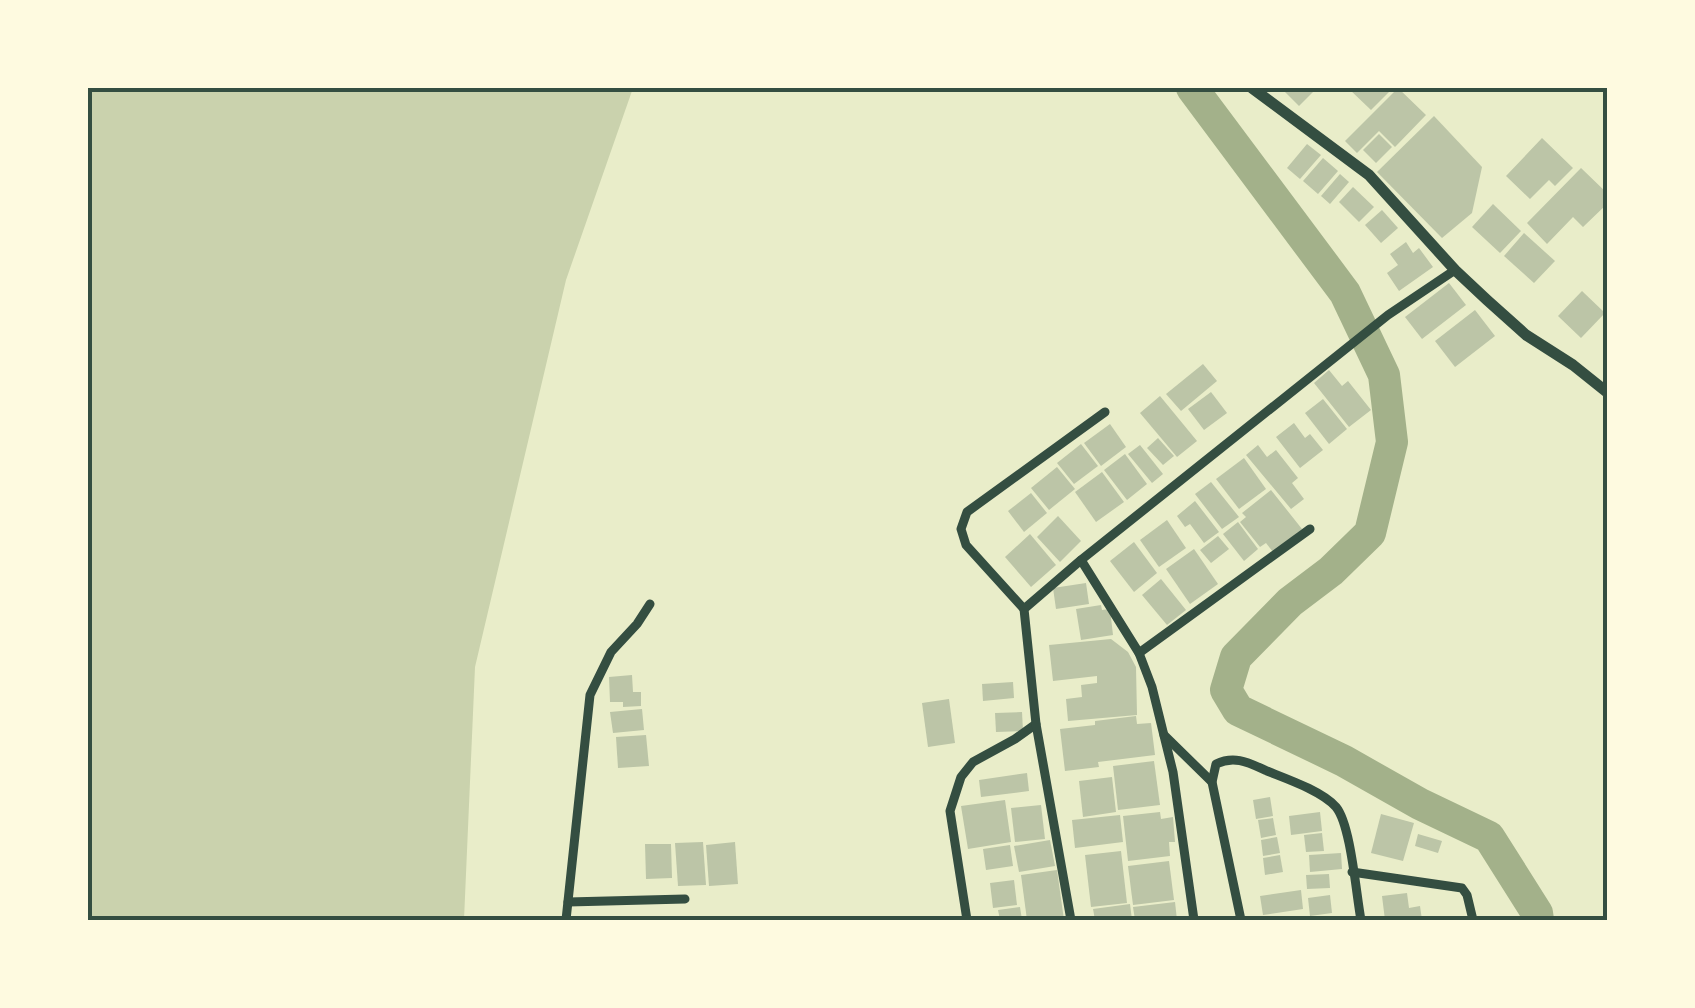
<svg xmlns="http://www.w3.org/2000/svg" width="1695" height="1008" font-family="Quicksand,sans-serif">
	<rect width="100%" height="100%" fill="#e9edc9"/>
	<!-- green -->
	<path fill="#cad2ad" d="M 88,88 L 633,88 L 566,280 L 475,667 L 464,920 L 88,920 Z"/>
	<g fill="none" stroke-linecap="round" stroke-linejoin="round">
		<!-- river -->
		<path stroke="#a3b18a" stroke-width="32" d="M 1192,88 L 1345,293 L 1384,375 L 1392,442 L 1370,533 L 1331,571 L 1290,602 L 1236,657 L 1226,690 L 1238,710 L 1344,761 L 1420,804 L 1489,837 L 1537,913 L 1538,920"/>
	</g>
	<!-- building -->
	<g fill="#bcc5a7">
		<path d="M 1281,88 L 1317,88 L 1299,106 Z"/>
		<path d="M 1348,88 L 1393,88 L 1371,110 Z"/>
		<path d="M 1398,88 L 1426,115 L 1395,147 L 1379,131 L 1357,153 L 1345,141 Z"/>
		<path d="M 1434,116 L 1482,167 L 1472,213 L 1442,238 L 1377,172 Z"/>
		<path d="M 1379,134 L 1392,147 L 1376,163 L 1363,150 Z"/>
		<path d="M 1542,138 L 1573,168 L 1555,186 L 1549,180 L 1530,199 L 1506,176 Z"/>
		<path d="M 1307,144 L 1321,155 L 1300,179 L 1287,168 Z"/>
		<path d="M 1323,158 L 1338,171 L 1318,194 L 1303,181 Z"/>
		<path d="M 1581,168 L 1608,194 L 1608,203 L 1583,227 L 1573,217 L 1547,244 L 1527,223 Z"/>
		<path d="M 1340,174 L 1349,182 L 1330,204 L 1321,196 Z"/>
		<path d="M 1353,187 L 1374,207 L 1359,222 L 1339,202 Z"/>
		<path d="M 1493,204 L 1521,231 L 1500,253 L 1472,227 Z"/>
		<path d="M 1382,210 L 1398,228 L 1381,243 L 1365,225 Z"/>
		<path d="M 1524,233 L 1555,261 L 1534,283 L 1504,256 Z"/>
		<path d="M 1406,242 L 1413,253 L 1419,248 L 1433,267 L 1399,291 L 1387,273 L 1398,265 L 1390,254 Z"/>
		<path d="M 1449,283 L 1466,305 L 1422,339 L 1405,317 Z"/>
		<path d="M 1582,291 L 1605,313 L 1581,338 L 1558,316 Z"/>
		<path d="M 1475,310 L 1495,336 L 1455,367 L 1435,341 Z"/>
		<path d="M 1203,364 L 1217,381 L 1181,411 L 1166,394 Z"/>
		<path d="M 1329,370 L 1342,386 L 1348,381 L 1371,410 L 1349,427 L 1314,383 Z"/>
		<path d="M 1211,392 L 1227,413 L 1204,430 L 1188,409 Z"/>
		<path d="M 1160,396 L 1197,441 L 1177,457 L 1140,413 Z"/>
		<path d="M 1323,399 L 1347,429 L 1329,444 L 1305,413 Z"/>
		<path d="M 1294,423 L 1305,438 L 1310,434 L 1323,450 L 1300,468 L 1276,437 Z"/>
		<path d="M 1110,424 L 1126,447 L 1101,466 L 1084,443 Z"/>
		<path d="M 1158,438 L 1174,456 L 1163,465 L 1147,448 Z"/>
		<path d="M 1081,444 L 1098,466 L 1074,484 L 1057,463 Z"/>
		<path d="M 1140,445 L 1163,474 L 1152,483 L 1128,454 Z"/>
		<path d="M 1258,445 L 1267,457 L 1276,450 L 1298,478 L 1292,483 L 1304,499 L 1291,509 L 1246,455 Z"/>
		<path d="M 1125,454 L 1147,484 L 1127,500 L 1104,470 Z"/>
		<path d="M 1244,458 L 1266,489 L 1239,509 L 1216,479 Z"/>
		<path d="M 1057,467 L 1075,489 L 1049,510 L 1031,488 Z"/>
		<path d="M 1102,472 L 1124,502 L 1096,522 L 1075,492 Z"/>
		<path d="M 1211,482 L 1239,517 L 1222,529 L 1195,494 Z"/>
		<path d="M 1271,490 L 1302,529 L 1273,552 L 1266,543 L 1260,547 L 1240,522 L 1246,517 L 1242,513 Z"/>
		<path d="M 1031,493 L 1047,513 L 1024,532 L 1008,511 Z"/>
		<path d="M 1195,501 L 1219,532 L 1204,543 L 1190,524 L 1185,527 L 1177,516 Z"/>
		<path d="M 1058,516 L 1081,541 L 1060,562 L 1037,537 Z"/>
		<path d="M 1167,520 L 1186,548 L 1159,567 L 1140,540 Z"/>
		<path d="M 1238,522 L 1258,549 L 1244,561 L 1223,534 Z"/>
		<path d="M 1030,534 L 1056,565 L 1031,587 L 1005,557 Z"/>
		<path d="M 1218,536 L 1229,549 L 1211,563 L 1200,550 Z"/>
		<path d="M 1134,542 L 1157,573 L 1134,592 L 1110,561 Z"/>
		<path d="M 1194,549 L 1218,584 L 1190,604 L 1166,569 Z"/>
		<path d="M 1161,579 L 1186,610 L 1167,625 L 1142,595 Z"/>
		<path d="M 1086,583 L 1089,604 L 1056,609 L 1053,588 Z"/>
		<path d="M 1101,605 L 1102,610 L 1110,609 L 1113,635 L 1081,640 L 1076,609 Z"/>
		<path d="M 1111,639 L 1128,652 L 1136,667 L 1137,715 L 1068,721 L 1066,699 L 1082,697 L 1081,685 L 1097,683 L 1097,676 L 1053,681 L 1049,645 Z"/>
		<path d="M 632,675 L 633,692 L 641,692 L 641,706 L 623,707 L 623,702 L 610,702 L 609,677 Z"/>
		<path d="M 1013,682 L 1014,698 L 983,701 L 982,684 Z"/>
		<path d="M 949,699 L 955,743 L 928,747 L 922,703 Z"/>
		<path d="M 642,709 L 644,730 L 613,733 L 610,712 Z"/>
		<path d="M 1022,712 L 1023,731 L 996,732 L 995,713 Z"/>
		<path d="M 1136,716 L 1137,724 L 1151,723 L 1155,755 L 1098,762 L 1099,767 L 1065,771 L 1060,729 L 1095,725 L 1095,721 Z"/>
		<path d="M 646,735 L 649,766 L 618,768 L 616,737 Z"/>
		<path d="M 1154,761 L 1160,805 L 1118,810 L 1113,766 Z"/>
		<path d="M 1027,773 L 1029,791 L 981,797 L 979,780 Z"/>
		<path d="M 1112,777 L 1116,812 L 1083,817 L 1079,781 Z"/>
		<path d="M 1270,797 L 1273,816 L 1256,819 L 1253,800 Z"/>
		<path d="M 1005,800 L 1011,842 L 968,849 L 961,806 Z"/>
		<path d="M 1041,805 L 1045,839 L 1015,842 L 1011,808 Z"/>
		<path d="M 1160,812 L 1161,819 L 1173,817 L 1175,842 L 1169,842 L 1170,856 L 1128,861 L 1123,816 Z"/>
		<path d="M 1320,812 L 1322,831 L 1291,835 L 1289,816 Z"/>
		<path d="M 1381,814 L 1414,823 L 1403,861 L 1371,853 Z"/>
		<path d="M 1120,815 L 1123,842 L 1075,848 L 1072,820 Z"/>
		<path d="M 1273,818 L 1276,835 L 1261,838 L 1258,820 Z"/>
		<path d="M 1322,833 L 1324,851 L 1306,852 L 1304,835 Z"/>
		<path d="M 1418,834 L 1442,841 L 1438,853 L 1415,846 Z"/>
		<path d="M 1277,837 L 1280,853 L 1263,856 L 1261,840 Z"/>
		<path d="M 1050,840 L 1055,866 L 1019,872 L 1014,846 Z"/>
		<path d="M 703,842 L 706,885 L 678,886 L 675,843 Z"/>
		<path d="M 735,842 L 738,884 L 709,886 L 706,845 Z"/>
		<path d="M 645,844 L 671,844 L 672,878 L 646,879 Z"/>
		<path d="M 1010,845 L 1013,866 L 986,870 L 983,849 Z"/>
		<path d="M 1121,851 L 1127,903 L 1091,907 L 1085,855 Z"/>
		<path d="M 1341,853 L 1342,869 L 1310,872 L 1309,855 Z"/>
		<path d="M 1280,855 L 1283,872 L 1265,875 L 1263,858 Z"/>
		<path d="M 1169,861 L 1174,900 L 1133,905 L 1128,866 Z"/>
		<path d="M 1057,870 L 1064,920 L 1027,920 L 1021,875 Z"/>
		<path d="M 1329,874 L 1330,888 L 1307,889 L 1306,875 Z"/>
		<path d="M 1014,880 L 1017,905 L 993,908 L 990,883 Z"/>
		<path d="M 1301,890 L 1303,909 L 1263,915 L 1260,896 Z"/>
		<path d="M 1407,893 L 1409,908 L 1420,906 L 1422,920 L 1385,920 L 1382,896 Z"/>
		<path d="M 1330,895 L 1332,913 L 1310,916 L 1308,898 Z"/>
		<path d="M 1175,902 L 1177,920 L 1135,920 L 1133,907 Z"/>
		<path d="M 1130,904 L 1132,920 L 1095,920 L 1093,909 Z"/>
		<path d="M 1020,907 L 1022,920 L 1000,920 L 998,910 Z"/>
	</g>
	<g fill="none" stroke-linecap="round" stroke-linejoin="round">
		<!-- minor -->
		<g stroke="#344e41" stroke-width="9">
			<path d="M 1081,560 L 1139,653 L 1152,687 L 1173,772 L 1194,920"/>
			<path d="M 1024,609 L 966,545 L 961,529 L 967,512 L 1105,412"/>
			<path d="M 1139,653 L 1310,529"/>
			<path d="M 1164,735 L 1212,782"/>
			<path d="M 1352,872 L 1462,888 L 1467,895 L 1473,920"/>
			<path d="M 568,902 L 685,899"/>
			<path d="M 566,920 L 590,695 L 611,652 L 637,624 L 650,604"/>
			<path d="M 967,920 L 950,811 L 961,777 L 973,762 L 1015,739 L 1036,724"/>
			<path d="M 1071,920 L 1036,724 L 1024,609 L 1081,560 L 1388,315 L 1455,270"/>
			<path d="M 1241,920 L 1212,782 L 1216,764 C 1235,755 1249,763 1267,771 C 1287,779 1322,791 1336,807 C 1351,825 1356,894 1361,920"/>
		</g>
		<!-- tertiary -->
		<path stroke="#344e41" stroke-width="11" d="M 1252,88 L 1369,175 L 1455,270 L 1487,300 L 1526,335 L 1573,365 L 1608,393"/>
	</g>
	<!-- border -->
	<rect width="1695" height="1008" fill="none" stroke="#fefae0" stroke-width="180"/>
	<rect x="90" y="90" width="1515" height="828" fill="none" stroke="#344e41" stroke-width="4"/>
</svg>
